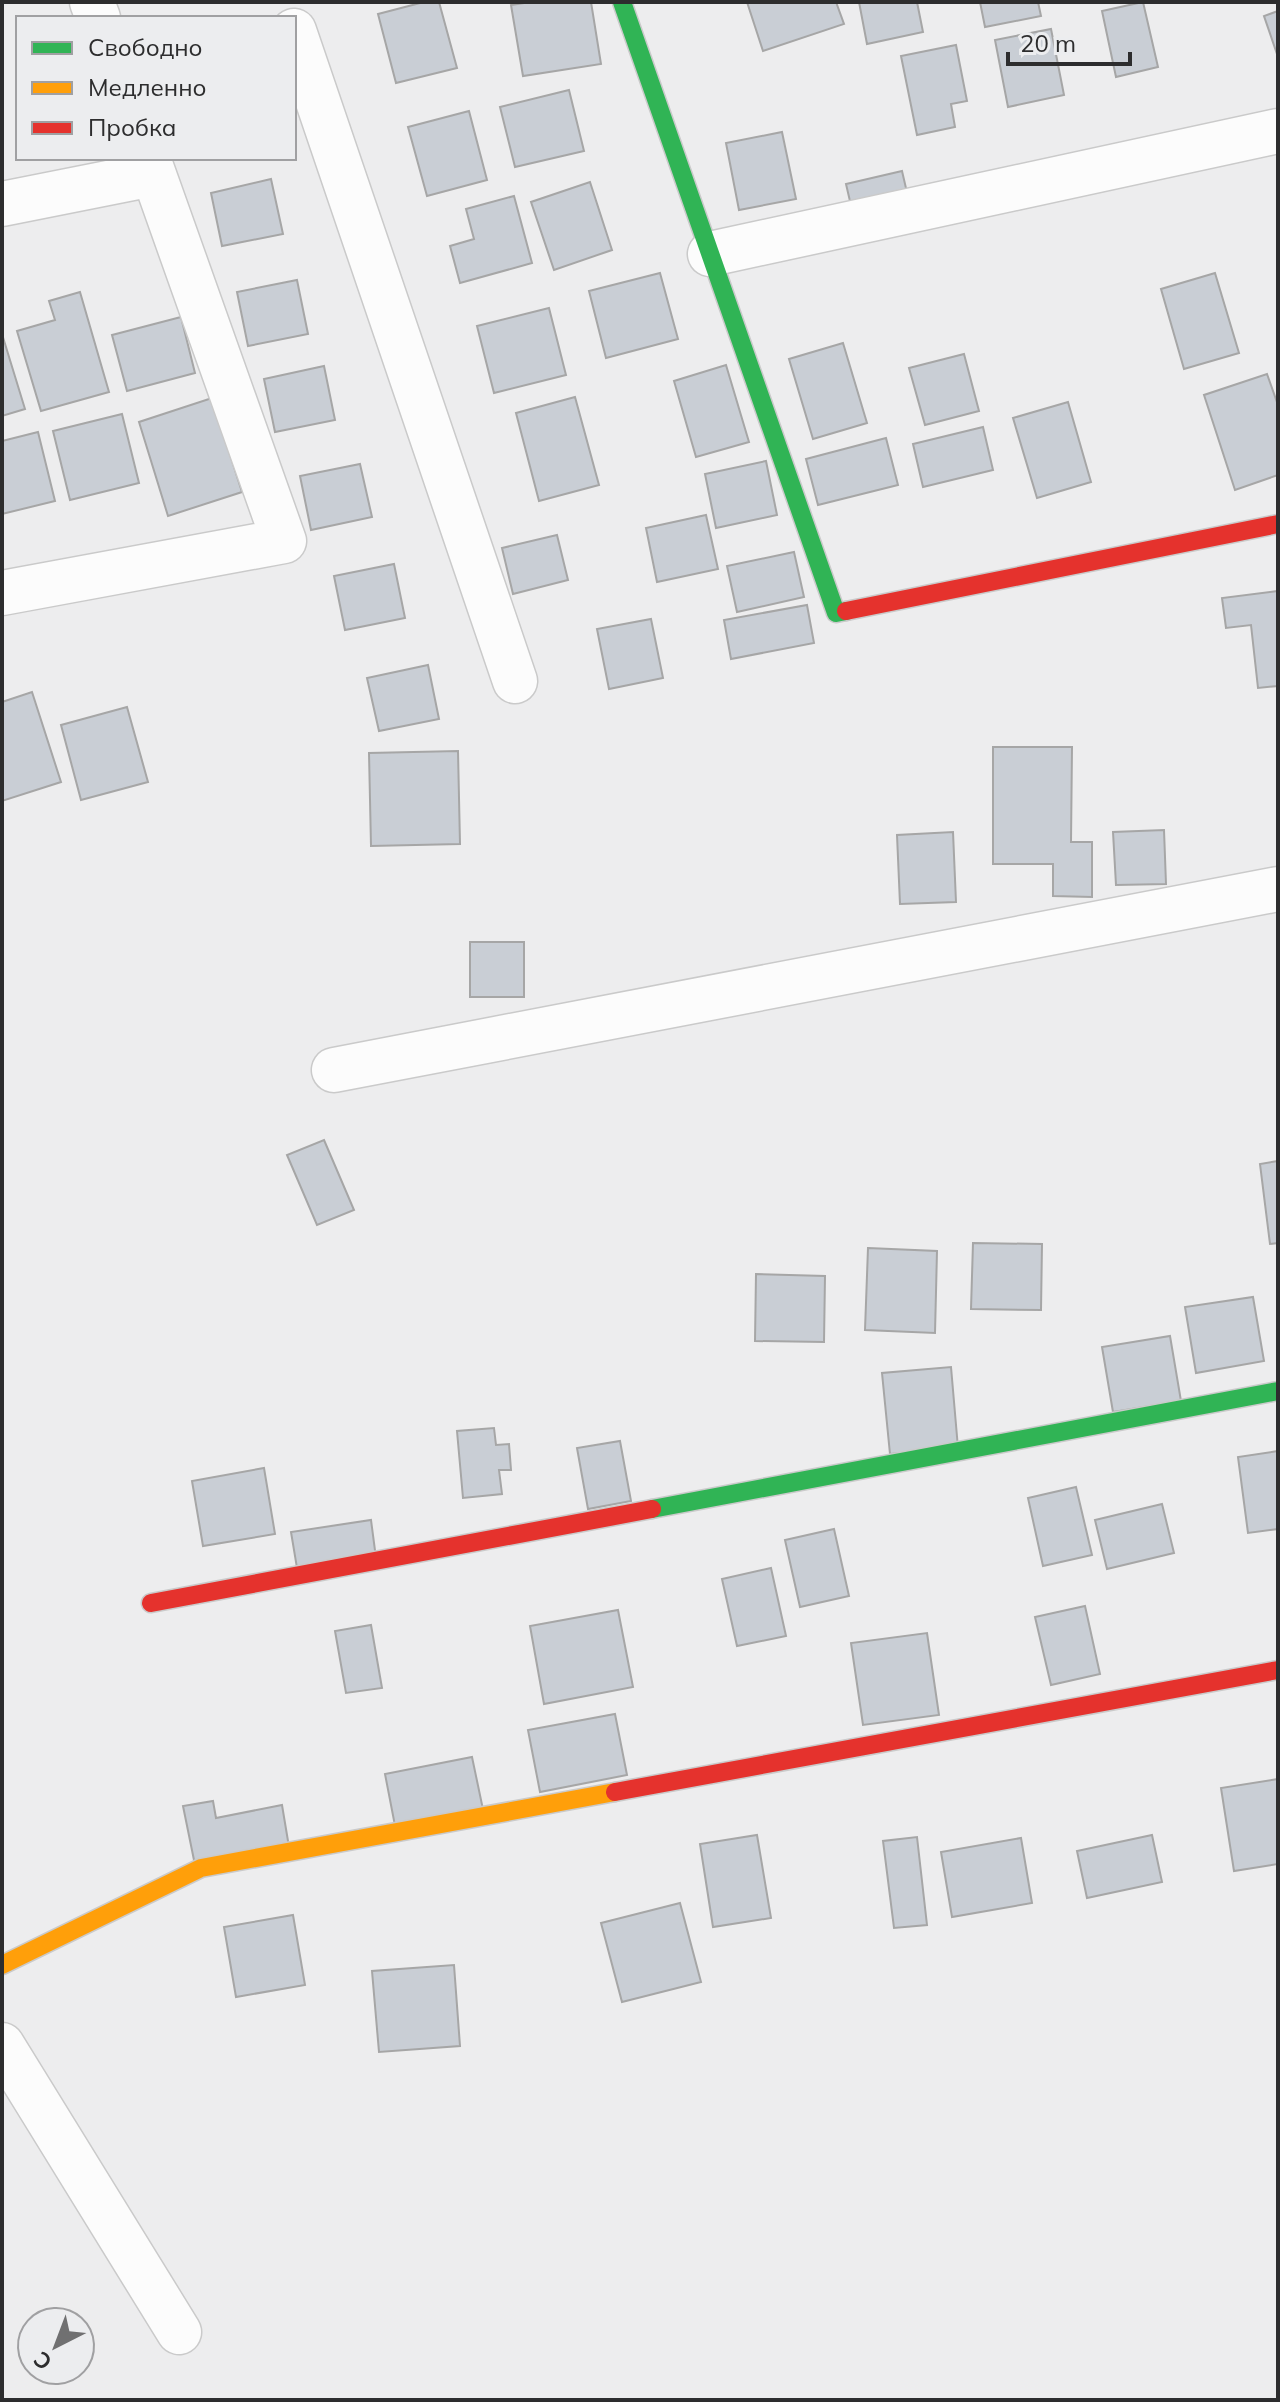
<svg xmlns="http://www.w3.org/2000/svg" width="1280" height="2402" font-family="Mulish,sans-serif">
	<rect width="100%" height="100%" fill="#ededee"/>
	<!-- building -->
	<g fill="#c9ced5" stroke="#a6a6a6" stroke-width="2">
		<path d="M 424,2 L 439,2 L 457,68 L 396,83 L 378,14 Z"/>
		<path d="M 531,2 L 591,2 L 601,64 L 523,76 L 511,5 Z"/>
		<path d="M 747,2 L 836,2 L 844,24 L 763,51 Z"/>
		<path d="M 859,2 L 917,2 L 923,32 L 867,44 Z"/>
		<path d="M 980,2 L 1038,2 L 1041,16 L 985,27 Z"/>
		<path d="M 1143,2 L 1158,67 L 1116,77 L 1102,11 Z"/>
		<path d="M 1278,11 L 1278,57 L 1264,16 Z"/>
		<path d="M 1051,29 L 1064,95 L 1008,107 L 995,40 Z"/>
		<path d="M 956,45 L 967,101 L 951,104 L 955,127 L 917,135 L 901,56 Z"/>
		<path d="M 569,90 L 584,151 L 515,167 L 500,107 Z"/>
		<path d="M 469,111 L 487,180 L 427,196 L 408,127 Z"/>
		<path d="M 782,132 L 796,199 L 739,210 L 726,143 Z"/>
		<path d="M 902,171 L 912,214 L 856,227 L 846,184 Z"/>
		<path d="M 271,179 L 283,234 L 222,246 L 211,193 Z"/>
		<path d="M 590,182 L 612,250 L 554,270 L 531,202 Z"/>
		<path d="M 514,196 L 532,263 L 460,283 L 450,246 L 474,239 L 466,209 Z"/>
		<path d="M 660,273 L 678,339 L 606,358 L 589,291 Z"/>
		<path d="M 1215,273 L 1239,353 L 1184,369 L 1161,289 Z"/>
		<path d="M 297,280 L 308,334 L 248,346 L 237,292 Z"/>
		<path d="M 80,292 L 109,392 L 41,411 L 17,331 L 55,320 L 49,301 Z"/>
		<path d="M 549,308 L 566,375 L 494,393 L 477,326 Z"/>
		<path d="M 181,317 L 195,373 L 127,391 L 112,335 Z"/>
		<path d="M 2,334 L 25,409 L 2,416 Z"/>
		<path d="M 843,343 L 867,423 L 813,439 L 789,359 Z"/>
		<path d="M 964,354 L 979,411 L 925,425 L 909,368 Z"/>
		<path d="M 726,365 L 749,442 L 696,457 L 674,381 Z"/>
		<path d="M 324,366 L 335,420 L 275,432 L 264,379 Z"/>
		<path d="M 1267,374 L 1278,405 L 1278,475 L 1235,490 L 1204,395 Z"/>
		<path d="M 575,397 L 599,485 L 539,501 L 516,413 Z"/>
		<path d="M 212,398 L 242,492 L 168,516 L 139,422 Z"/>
		<path d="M 1068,402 L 1091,482 L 1037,498 L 1013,418 Z"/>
		<path d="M 122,414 L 139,483 L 70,500 L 53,431 Z"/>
		<path d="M 983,427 L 993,470 L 923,487 L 913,444 Z"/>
		<path d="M 38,432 L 55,501 L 2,514 L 2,441 Z"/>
		<path d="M 886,438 L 898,485 L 818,505 L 806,459 Z"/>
		<path d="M 766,461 L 777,515 L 716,528 L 705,474 Z"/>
		<path d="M 360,464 L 372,517 L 311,530 L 300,476 Z"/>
		<path d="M 706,515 L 718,569 L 657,582 L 646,528 Z"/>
		<path d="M 557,535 L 568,580 L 513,594 L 502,548 Z"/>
		<path d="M 794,552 L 804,597 L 737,612 L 727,566 Z"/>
		<path d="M 394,564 L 405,618 L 345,630 L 334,576 Z"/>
		<path d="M 1278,591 L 1278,686 L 1258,688 L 1251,625 L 1226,628 L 1222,598 Z"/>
		<path d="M 807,605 L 814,643 L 731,659 L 724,620 Z"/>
		<path d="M 651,619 L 663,678 L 609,689 L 597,629 Z"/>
		<path d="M 428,665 L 439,719 L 379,731 L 367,678 Z"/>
		<path d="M 32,692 L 61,782 L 2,801 L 2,702 Z"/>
		<path d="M 127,707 L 148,782 L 81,800 L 61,725 Z"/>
		<path d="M 993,747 L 1072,747 L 1071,842 L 1092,842 L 1092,897 L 1053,896 L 1053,864 L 993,864 Z"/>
		<path d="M 458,751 L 460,844 L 371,846 L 369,753 Z"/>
		<path d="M 1164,830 L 1166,884 L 1116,885 L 1113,832 Z"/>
		<path d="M 953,832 L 956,902 L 900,904 L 897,835 Z"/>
		<rect x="470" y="942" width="54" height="55"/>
		<path d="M 324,1140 L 354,1210 L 317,1225 L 287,1155 Z"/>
		<path d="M 1278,1161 L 1278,1243 L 1270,1244 L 1260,1164 Z"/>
		<path d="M 973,1243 L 1042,1244 L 1041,1310 L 971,1309 Z"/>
		<path d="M 868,1248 L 937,1251 L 935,1333 L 865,1330 Z"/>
		<path d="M 756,1274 L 825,1276 L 824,1342 L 755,1341 Z"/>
		<path d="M 1253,1297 L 1264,1361 L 1196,1373 L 1185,1307 Z"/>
		<path d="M 1170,1336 L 1181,1401 L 1113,1412 L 1102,1347 Z"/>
		<path d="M 951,1367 L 958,1448 L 890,1454 L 882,1373 Z"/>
		<path d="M 494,1428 L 496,1445 L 509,1444 L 511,1470 L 499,1470 L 502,1494 L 463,1498 L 457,1431 Z"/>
		<path d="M 620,1441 L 631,1501 L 588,1509 L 577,1448 Z"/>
		<path d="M 1278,1451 L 1278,1529 L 1248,1533 L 1238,1457 Z"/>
		<path d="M 264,1468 L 275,1534 L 203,1546 L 192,1481 Z"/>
		<path d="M 1076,1487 L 1092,1555 L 1043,1566 L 1028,1498 Z"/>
		<path d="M 1162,1504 L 1174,1553 L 1107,1569 L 1095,1520 Z"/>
		<path d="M 371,1520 L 376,1558 L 297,1568 L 291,1532 Z"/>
		<path d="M 834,1529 L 849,1596 L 800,1607 L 785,1540 Z"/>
		<path d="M 771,1568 L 786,1636 L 737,1646 L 722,1579 Z"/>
		<path d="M 1085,1606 L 1100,1674 L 1051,1685 L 1035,1617 Z"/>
		<path d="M 618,1610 L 633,1687 L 544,1704 L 530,1626 Z"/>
		<path d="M 371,1625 L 382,1688 L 346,1693 L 335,1631 Z"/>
		<path d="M 927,1633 L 939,1715 L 863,1725 L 851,1643 Z"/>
		<path d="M 615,1714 L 627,1775 L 540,1792 L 528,1730 Z"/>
		<path d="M 472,1757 L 485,1819 L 397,1836 L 385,1774 Z"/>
		<path d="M 1278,1779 L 1278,1864 L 1234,1871 L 1221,1788 Z"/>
		<path d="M 213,1801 L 216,1818 L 282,1805 L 289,1847 L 195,1865 L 183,1806 Z"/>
		<path d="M 757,1835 L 771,1918 L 713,1927 L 700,1844 Z"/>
		<path d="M 1152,1835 L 1162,1882 L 1087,1898 L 1077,1851 Z"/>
		<path d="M 917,1837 L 927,1925 L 894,1928 L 883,1841 Z"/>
		<path d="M 1021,1838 L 1032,1903 L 952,1917 L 941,1852 Z"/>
		<path d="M 680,1903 L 701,1982 L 622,2002 L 601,1923 Z"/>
		<path d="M 293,1915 L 305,1985 L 236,1997 L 224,1927 Z"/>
		<path d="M 454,1965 L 460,2046 L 379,2052 L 372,1971 Z"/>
	</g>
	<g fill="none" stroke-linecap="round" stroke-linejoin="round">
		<!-- street casing -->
		<g stroke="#cacaca" stroke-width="47">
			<g id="street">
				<path d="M 92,2 L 98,18"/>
				<path d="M 294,31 L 515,681"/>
				<path d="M 2,204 L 153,174"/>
				<path d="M 710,254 L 1278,131"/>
				<path d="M 2,593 L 284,541 L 148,158"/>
				<path d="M 334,1070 L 1278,889"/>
				<path d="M 2,2045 L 179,2332"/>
			</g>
		</g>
		<!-- fast casing -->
		<g stroke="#cacaca" stroke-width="21">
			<g id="fast">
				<path d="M 622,2 L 836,613 L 846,611"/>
				<path d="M 652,1509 L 1278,1391"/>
			</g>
		</g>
		<!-- slow casing -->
		<g stroke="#cacaca" stroke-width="21">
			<path id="slow" d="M 2,1965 L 201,1868 L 615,1792"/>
		</g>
		<!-- jam casing -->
		<g stroke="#cacaca" stroke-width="21">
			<g id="jam">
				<path d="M 846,611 L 1278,524"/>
				<path d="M 151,1603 L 652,1509"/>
				<path d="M 615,1792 L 1278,1670"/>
			</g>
		</g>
		<!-- street -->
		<use href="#street" stroke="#fcfcfc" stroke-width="44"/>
		<!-- fast -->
		<use href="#fast" stroke="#30b455" stroke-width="18"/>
		<!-- slow -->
		<use href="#slow" stroke="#ff9f0a" stroke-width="18"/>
		<!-- jam -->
		<use href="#jam" stroke="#e5322d" stroke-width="18"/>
	</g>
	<!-- border -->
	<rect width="1280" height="2402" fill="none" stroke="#2d2d2e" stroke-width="8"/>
	<!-- legend -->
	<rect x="16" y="16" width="280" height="144" fill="#ecedef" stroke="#a0a0a2" stroke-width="2"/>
	<rect x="32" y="42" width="40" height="12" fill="#30b455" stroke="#a0a0a2" stroke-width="2"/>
	<text x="88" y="56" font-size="24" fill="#2d2d2e">Свободно</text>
	<rect x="32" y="82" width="40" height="12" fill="#ff9f0a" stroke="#a0a0a2" stroke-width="2"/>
	<text x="88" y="96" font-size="24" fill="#2d2d2e">Медленно</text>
	<rect x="32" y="122" width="40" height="12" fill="#e5322d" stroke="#a0a0a2" stroke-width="2"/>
	<text x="88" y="136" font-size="24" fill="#2d2d2e">Пробка</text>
	<!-- north arrow -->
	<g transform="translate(56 2346) rotate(222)"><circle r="38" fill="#ecedef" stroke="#a0a0a2" stroke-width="2"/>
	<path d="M0-6L14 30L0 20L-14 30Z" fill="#707071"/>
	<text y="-12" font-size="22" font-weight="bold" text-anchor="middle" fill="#2d2d2e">С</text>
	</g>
	<!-- scale -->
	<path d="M1008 52v12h122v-12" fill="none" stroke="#2d2d2e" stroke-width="4"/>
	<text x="1020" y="52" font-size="24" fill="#2d2d2e" stroke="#ecedef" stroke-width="6" paint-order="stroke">20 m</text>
</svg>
